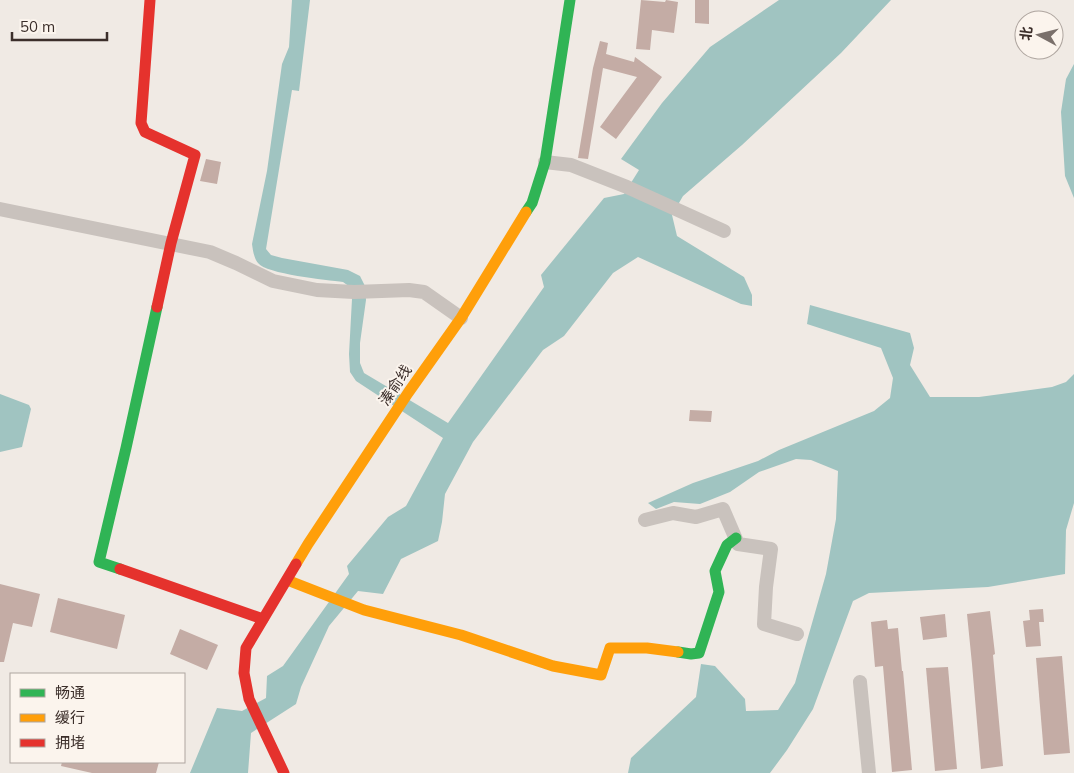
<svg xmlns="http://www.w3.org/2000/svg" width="1074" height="773" font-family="Mulish,'Noto Sans SC',sans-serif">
	<rect width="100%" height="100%" fill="#f0eae4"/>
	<!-- water -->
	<g fill="#a0c4c1">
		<path d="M 292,0 L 310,0 L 299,91 L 292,90 L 266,249 L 271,255 L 282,258 L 348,270 L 360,276 L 365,286 L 366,300 L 360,343 L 360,363 L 364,373 L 448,423 L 544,287 L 541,275 L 604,198 L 624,194 L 639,170 L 621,159 L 662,103 L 710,47 L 779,0 L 891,0 L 841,53 L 742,145 L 683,196 L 672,215 L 677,236 L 744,277 L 752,295 L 752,306 L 741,304 L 638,257 L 613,273 L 564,336 L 543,350 L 473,442 L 445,494 L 442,522 L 438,541 L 401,559 L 383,594 L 358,591 L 329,626 L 301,687 L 296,704 L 251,733 L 248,773 L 190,773 L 217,708 L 242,711 L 266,698 L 267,676 L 283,666 L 349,574 L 347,566 L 388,517 L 406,506 L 443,438 L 356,381 L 350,372 L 349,354 L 352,299 L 350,287 L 343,282 C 327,280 266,274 258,263 C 254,258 253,251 252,244 L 267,171 L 282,64 L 289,47 Z"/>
		<path d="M 1074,64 L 1074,198 L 1065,176 L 1061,112 L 1066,79 Z"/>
		<path d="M 810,305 L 910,333 L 914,348 L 910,365 L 930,397 L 979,397 L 1052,387 L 1066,382 L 1074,374 L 1074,503 L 1066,530 L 1065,574 L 988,587 L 869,593 L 853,601 L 813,709 L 787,750 L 770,773 L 628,773 L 631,758 L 696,697 L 701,664 L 715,666 L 745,699 L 746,711 L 778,710 L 795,683 L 826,574 L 836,519 L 838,471 L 811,460 L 796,459 L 759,472 L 730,492 L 700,504 L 674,502 L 656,509 L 648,503 L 693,483 L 758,461 L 779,450 L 874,411 L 890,398 L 893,378 L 881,348 L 807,324 Z"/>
		<path d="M 0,394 L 29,405 L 31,409 L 22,447 L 0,452 Z"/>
	</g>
	<!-- building -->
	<g fill="#c4aca5">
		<path d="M 641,0 L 665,2 L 666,0 L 678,2 L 674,33 L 652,30 L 650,50 L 636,49 Z"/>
		<path d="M 695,0 L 709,0 L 709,24 L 695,23 Z"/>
		<path d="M 600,41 L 608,43 L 606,54 L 634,62 L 635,57 L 662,77 L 616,139 L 600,127 L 637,77 L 603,68 L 588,159 L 578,158 L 593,68 Z"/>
		<path d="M 206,159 L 221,162 L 217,184 L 200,181 Z"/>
		<path d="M 690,410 L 712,411 L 711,422 L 689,421 Z"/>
		<path d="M 0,584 L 40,594 L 32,627 L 13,623 L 4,662 L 0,662 Z"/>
		<path d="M 58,598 L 125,615 L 117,649 L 50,632 Z"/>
		<path d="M 1043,609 L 1044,622 L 1039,622 L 1041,646 L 1026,647 L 1023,621 L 1030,620 L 1029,610 Z"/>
		<path d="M 990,611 L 995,654 L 993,655 L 1003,766 L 981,769 L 972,664 L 967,614 Z"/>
		<path d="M 945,614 L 947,637 L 923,640 L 920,617 Z"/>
		<path d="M 887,620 L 888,629 L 898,628 L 902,671 L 903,671 L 912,770 L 892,772 L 883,666 L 875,667 L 871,622 Z"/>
		<path d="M 180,629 L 218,645 L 207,670 L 170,654 Z"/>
		<path d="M 1062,656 L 1070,753 L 1044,755 L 1036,658 Z"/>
		<path d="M 948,667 L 957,769 L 935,771 L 926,668 Z"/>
		<path d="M 62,762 L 159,762 L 156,773 L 92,773 L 61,766 Z"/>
	</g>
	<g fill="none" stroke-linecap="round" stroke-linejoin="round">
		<!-- street -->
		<g stroke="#c9c2bd" stroke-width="14">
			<path d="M 545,162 L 571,165 L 627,187 L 724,231"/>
			<path d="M 0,209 L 210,252 L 236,263 L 273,281 L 317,290 L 354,292 L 409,290 L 424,292 L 461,318"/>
			<path d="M 645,520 L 673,513 L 696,517 L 723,509 L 738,544 L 771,549 L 766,587 L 764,624 L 797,634"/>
			<path d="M 860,682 L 869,773"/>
		</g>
		<!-- fast -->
		<g stroke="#30b455" stroke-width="11">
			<path d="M 526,212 L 532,203 L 545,162 L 570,0"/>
			<path d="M 120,569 L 99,562 L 126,448 L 157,307"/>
			<path d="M 678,652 L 691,654 L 699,653 L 719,592 L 715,571 L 727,545 L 736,538"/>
		</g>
		<!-- slow -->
		<g stroke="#ff9f0a" stroke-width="11">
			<path d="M 296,564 L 308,544 L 408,393 L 461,318 L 526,212"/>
			<path d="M 287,580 L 364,610 L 461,635 L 553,666 L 601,675 L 610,648 L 647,648 L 678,652"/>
		</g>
		<!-- jam -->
		<g stroke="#e5322d" stroke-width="11">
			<path d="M 150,0 L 141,123 L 145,132 L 195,155 L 171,243 L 157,307"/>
			<path d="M 120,569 L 263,619"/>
			<path d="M 284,773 L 249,699 L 244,673 L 246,648 L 296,564"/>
		</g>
	</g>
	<g text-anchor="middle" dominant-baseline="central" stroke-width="4" stroke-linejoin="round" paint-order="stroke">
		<!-- street labels -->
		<g font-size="15" fill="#3b2e2a" stroke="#fbf4ed">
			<text transform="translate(395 385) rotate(-56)">溱俞线</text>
		</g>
	</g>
	<!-- legend -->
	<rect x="10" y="673" width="175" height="90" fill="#fbf4ed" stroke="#aea59f"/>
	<rect x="20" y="689" width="25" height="8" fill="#30b455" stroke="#aea59f"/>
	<text x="55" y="698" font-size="15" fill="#3b2e2a">畅通</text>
	<rect x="20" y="714" width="25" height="8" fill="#ff9f0a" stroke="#aea59f"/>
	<text x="55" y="723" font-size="15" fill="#3b2e2a">缓行</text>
	<rect x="20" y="739" width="25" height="8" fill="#e5322d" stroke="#aea59f"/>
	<text x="55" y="748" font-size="15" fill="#3b2e2a">拥堵</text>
	<!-- north arrow -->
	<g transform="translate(1039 35) rotate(277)"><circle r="24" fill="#fbf4ed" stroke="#aea59f"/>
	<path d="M0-4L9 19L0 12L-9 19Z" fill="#7a706b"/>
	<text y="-8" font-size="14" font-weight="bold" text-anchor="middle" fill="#3b2e2a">北</text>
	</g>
	<!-- scale -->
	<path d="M12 32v8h95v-8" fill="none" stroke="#3b2e2a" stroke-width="2.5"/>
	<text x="20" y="32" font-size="15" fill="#3b2e2a" stroke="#fbf4ed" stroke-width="4" paint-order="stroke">50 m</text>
</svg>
